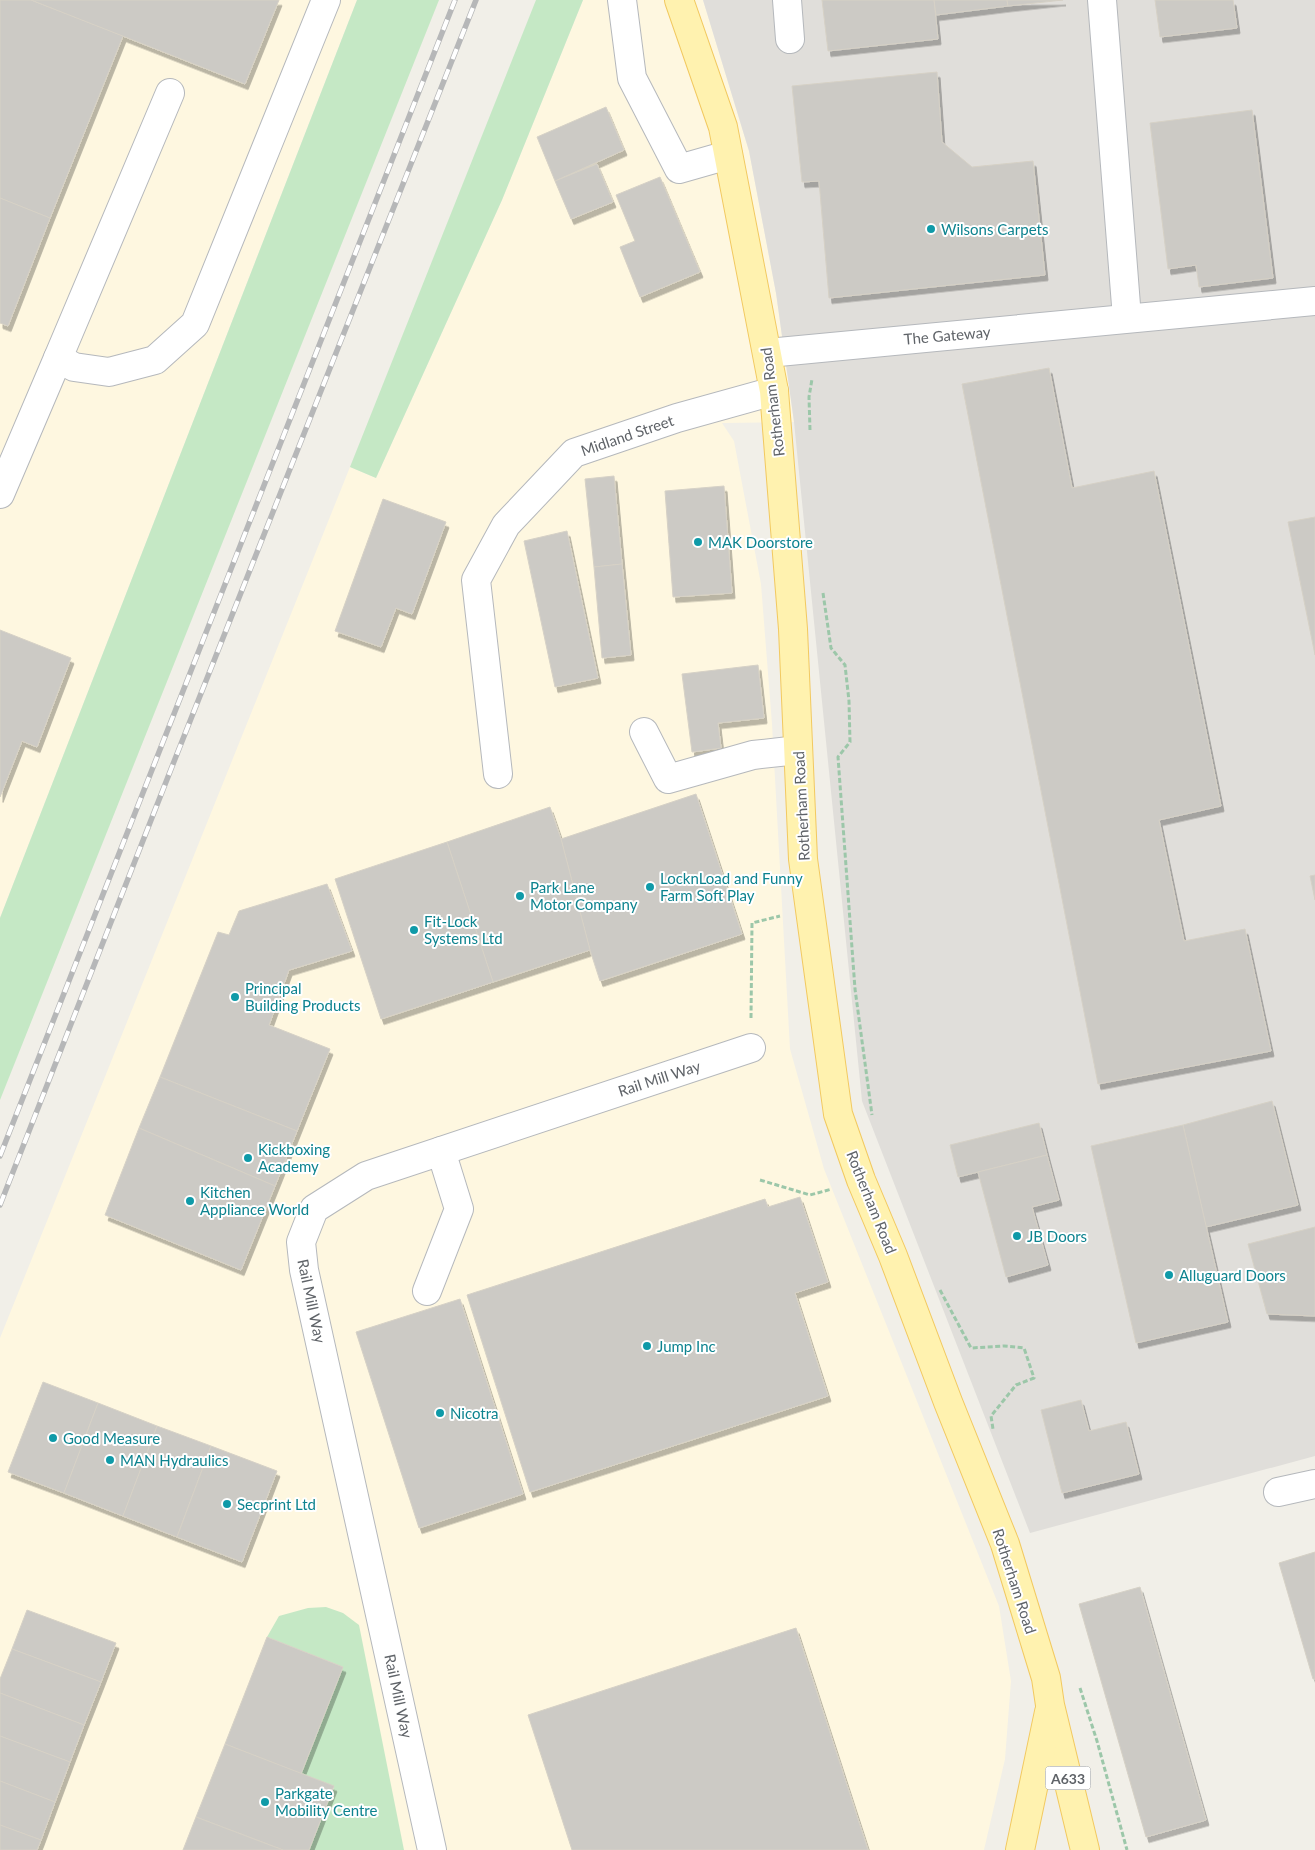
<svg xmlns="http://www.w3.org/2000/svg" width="1315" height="1850" font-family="Lato,sans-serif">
	<defs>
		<filter id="shadow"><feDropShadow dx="3" dy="5.5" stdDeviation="0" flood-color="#0004"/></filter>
	</defs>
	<rect width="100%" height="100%" fill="#f1efe8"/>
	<!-- commercial -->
	<g fill="#fef7e0">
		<path d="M 0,0 L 357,0 L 0,918 Z"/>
		<path d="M 583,0 L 703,0 L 749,151 L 776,293 L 794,422 L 722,423 L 734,441 L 761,584 L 772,724 L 790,1049 L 824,1169 L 999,1606 L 1011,1681 L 1005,1759 L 984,1850 L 0,1850 L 0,1338 L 350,467 L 376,478 L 502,200 Z"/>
	</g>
	<!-- industrial -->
	<path fill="#e0deda" d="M 703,0 L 1315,0 L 1315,1456 L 1030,1533 L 862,1101 L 794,422 L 776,293 L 749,151 Z"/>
	<!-- green -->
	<g fill="#c5e8c5">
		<path d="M 357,0 L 439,0 L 0,1100 L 0,918 Z"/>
		<path d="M 536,0 L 583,0 L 502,200 L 376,478 L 350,467 Z"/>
		<path d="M 326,1607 L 343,1613 L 359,1625 L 404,1850 L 309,1850 L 334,1787 L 301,1774 L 343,1667 L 267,1637 L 279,1616 L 308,1608 Z"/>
	</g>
	<!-- building -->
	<g fill="#cccac5" stroke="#d6d1c6" filter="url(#shadow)">
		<path d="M 0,0 L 31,0 L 123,36 L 50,218 L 0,198 Z"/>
		<path d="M 31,0 L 279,0 L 245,84 Z"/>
		<path d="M 822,0 L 934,0 L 938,39 L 828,51 Z"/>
		<path d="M 934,0 L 1007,0 L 1008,6 L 936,15 Z"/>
		<path d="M 1007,0 L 1063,0 L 1008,6 Z"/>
		<path d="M 1155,0 L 1233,0 L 1237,28 L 1160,37 Z"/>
		<path d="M 937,72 L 942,142 L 972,167 L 1033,161 L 1045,275 L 829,298 L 819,181 L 802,182 L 792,86 Z"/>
		<path d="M 606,107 L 624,150 L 555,181 L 537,137 Z"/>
		<path d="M 1252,110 L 1273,278 L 1199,287 L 1196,265 L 1168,269 L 1150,123 Z"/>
		<path d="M 597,164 L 613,202 L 571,219 L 555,181 Z"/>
		<path d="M 660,177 L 700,272 L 640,297 L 620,247 L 635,241 L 616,195 Z"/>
		<path d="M 0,198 L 50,218 L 8,326 L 0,323 Z"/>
		<path d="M 1049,368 L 1072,488 L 1154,471 L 1221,806 L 1159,820 L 1184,941 L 1245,929 L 1271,1051 L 1098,1084 L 962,384 Z"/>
		<path d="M 614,476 L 622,564 L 594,567 L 585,479 Z"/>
		<path d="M 724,486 L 732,593 L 673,597 L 665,491 Z"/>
		<path d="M 383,499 L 446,522 L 412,614 L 396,608 L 381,647 L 335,631 Z"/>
		<path d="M 1315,517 L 1315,655 L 1288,522 Z"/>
		<path d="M 567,531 L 598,678 L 555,687 L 524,541 Z"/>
		<path d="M 622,564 L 631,655 L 602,658 L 594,567 Z"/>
		<path d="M 0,630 L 71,658 L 37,747 L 22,741 L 0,797 Z"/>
		<path d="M 758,665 L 764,718 L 718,723 L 721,748 L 692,752 L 682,674 Z"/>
		<path d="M 696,794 L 742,934 L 600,981 L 590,950 L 561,839 Z"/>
		<path d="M 550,807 L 561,839 L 590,950 L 493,982 L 447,842 Z"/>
		<path d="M 447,842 L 493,982 L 381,1019 L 335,879 Z"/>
		<path d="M 1315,875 L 1315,900 L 1310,876 Z"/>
		<path d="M 327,884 L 352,951 L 289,970 L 269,1025 L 330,1049 L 297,1131 L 160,1077 L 218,932 L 229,935 L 239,911 Z"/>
		<path d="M 160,1077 L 297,1131 L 275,1186 L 139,1128 Z"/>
		<path d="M 1272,1101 L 1298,1205 L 1206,1227 L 1183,1125 Z"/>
		<path d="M 1039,1123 L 1047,1155 L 958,1177 L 950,1145 Z"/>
		<path d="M 1183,1125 L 1228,1322 L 1136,1343 L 1091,1146 Z"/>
		<path d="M 139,1128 L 275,1186 L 241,1270 L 105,1215 Z"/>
		<path d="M 1047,1155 L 1059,1200 L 1032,1207 L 1048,1265 L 1006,1277 L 978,1172 Z"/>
		<path d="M 800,1197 L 828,1282 L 795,1293 L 828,1396 L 530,1492 L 467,1295 L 765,1199 L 768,1207 Z"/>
		<path d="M 1315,1227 L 1315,1316 L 1267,1314 L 1248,1244 Z"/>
		<path d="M 460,1299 L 523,1494 L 419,1528 L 356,1332 Z"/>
		<path d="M 43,1382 L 98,1403 L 64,1493 L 8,1472 Z"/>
		<path d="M 1081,1400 L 1089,1431 L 1126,1422 L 1139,1474 L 1062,1493 L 1041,1410 Z"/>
		<path d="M 98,1403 L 157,1426 L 123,1516 L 64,1493 Z"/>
		<path d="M 157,1426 L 211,1446 L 177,1537 L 123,1516 Z"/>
		<path d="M 211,1446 L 277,1471 L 242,1562 L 177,1537 Z"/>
		<path d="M 1315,1552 L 1315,1679 L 1313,1679 L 1279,1563 Z"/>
		<path d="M 1140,1587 L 1206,1820 L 1146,1837 L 1079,1604 Z"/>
		<path d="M 27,1610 L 116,1643 L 101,1682 L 12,1649 Z"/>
		<path d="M 796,1628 L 868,1850 L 572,1850 L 528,1715 Z"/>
		<path d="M 267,1637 L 343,1667 L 301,1774 L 225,1744 Z"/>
		<path d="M 12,1649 L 101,1682 L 84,1725 L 0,1693 L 0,1679 Z"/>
		<path d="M 0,1693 L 84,1725 L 70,1762 L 0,1736 Z"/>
		<path d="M 0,1736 L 70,1762 L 55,1802 L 0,1781 Z"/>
		<path d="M 225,1744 L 334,1786 L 309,1850 L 283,1850 L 196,1817 Z"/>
		<path d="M 0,1781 L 55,1802 L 41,1840 L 0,1825 Z"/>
		<path d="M 196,1817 L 283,1850 L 183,1850 Z"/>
		<path d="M 0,1825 L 41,1840 L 37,1850 L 0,1850 Z"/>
	</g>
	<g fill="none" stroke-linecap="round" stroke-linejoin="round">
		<!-- minor casing -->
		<g stroke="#b5b8bc" stroke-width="30">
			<g id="minor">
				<path d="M 622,0 L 632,78 L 679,169 L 728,155"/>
				<path d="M 787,0 L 790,39"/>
				<path d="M 1102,0 L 1127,318"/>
				<path d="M 170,93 L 58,358 L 74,367 L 109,372 L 155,360 L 195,324 L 326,0"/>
				<path d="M 768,353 L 1315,301"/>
				<path d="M 0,494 L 58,358"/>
				<path d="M 644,732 L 668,779 L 753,755 L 798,750"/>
				<path d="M 498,774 L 476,580 L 506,525 L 574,453 L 677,418 L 774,391"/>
				<path d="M 427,1291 L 459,1209 L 441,1151"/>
				<path d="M 1278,1492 L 1315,1484"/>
				<path d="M 432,1850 L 304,1270 L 301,1242 L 314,1209 L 366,1176 L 751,1048"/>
			</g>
		</g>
		<!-- major casing -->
		<g stroke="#f2c960" stroke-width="30">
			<g id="major">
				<path d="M 679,0 L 723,127 L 774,391 L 793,629 L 803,859 L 838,1114 L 861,1180 L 893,1256 L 948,1402 L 1005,1544 L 1046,1678 L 1050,1705 L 1085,1850"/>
				<path d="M 1020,1850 L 1049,1712"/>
			</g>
		</g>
		<!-- path -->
		<g stroke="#9cc7a9" stroke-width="3" stroke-dasharray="5 2.5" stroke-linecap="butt">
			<path d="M 810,430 L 809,397 L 812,379"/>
			<path d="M 823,593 L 831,648 L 845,665 L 849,701 L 850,742 L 838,757 L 855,989 L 872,1115"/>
			<path d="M 751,1018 L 752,923 L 780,916"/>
			<path d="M 760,1180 L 810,1195 L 832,1189"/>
			<path d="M 940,1290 L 971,1348 L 1004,1346 L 1024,1348 L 1034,1378 L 1016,1385 L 991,1416 L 993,1429"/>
			<path d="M 1080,1688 L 1097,1741 L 1127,1850"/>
		</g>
		<!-- minor -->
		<use href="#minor" stroke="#fff" stroke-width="28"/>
		<!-- major -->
		<use href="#major" stroke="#fff2af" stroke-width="28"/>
		<!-- rail casing -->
		<g stroke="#b6b7b8" stroke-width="5.5">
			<g id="rail">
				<path d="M 0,1156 L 455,0"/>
				<path d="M 0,1205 L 175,759 L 476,0"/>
			</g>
		</g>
		<!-- rail -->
		<use href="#rail" stroke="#fff" stroke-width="4" stroke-dasharray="11" stroke-linecap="butt"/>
	</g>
	<!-- markers -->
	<g fill="#0f9aa8" stroke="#fff" stroke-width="2">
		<circle cx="931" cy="229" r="5"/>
		<circle cx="698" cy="542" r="5"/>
		<circle cx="650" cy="887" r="5"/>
		<circle cx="520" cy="896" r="5"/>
		<circle cx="414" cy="930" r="5"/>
		<circle cx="235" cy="997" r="5"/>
		<circle cx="248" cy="1158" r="5"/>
		<circle cx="190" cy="1201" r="5"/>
		<circle cx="1017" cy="1236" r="5"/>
		<circle cx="1169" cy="1275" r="5"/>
		<circle cx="647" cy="1346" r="5"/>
		<circle cx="440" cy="1413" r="5"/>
		<circle cx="53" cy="1438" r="5"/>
		<circle cx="110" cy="1460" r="5"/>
		<circle cx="227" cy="1504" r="5"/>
		<circle cx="265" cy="1802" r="5"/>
	</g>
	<g text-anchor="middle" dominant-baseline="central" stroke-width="4" stroke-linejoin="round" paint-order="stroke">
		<!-- shield labels -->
		<rect fill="#fff" stroke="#8f9295" stroke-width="1" x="1045.5" y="1766.5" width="45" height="23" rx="4"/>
		<g font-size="14" font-weight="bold" fill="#5f6368">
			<text x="1068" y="1778">A633</text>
		</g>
		<!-- culture labels -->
		<g font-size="15" fill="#0d838f" stroke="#fff" text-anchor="start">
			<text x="941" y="229">Wilsons Carpets</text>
			<text x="708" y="542">MAK Doorstore</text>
			<text x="660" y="878">LocknLoad and Funny<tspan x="660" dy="17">Farm Soft Play</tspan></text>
			<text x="530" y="887">Park Lane<tspan x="530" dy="17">Motor Company</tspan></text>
			<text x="424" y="921">Fit-Lock<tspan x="424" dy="17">Systems Ltd</tspan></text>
			<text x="245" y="988">Principal<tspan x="245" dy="17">Building Products</tspan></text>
			<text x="258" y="1149">Kickboxing<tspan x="258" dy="17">Academy</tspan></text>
			<text x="200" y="1192">Kitchen<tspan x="200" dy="17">Appliance World</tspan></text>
			<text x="1027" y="1236">JB Doors</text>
			<text x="1179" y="1275">Alluguard Doors</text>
			<text x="657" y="1346">Jump Inc</text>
			<text x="450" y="1413">Nicotra</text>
			<text x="63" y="1438">Good Measure</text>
			<text x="120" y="1460">MAN Hydraulics</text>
			<text x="237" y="1504">Secprint Ltd</text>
			<text x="275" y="1793">Parkgate<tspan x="275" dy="17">Mobility Centre</tspan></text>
		</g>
		<!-- street labels -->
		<g font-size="15" fill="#5f6368" stroke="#fff">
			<text transform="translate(947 335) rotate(-5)">The Gateway</text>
			<text transform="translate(772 402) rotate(-97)">Rotherham Road</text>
			<text transform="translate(627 435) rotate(-19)">Midland Street</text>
			<text transform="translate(801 806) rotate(-93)">Rotherham Road</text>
			<text transform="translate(659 1078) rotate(-18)">Rail Mill Way</text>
			<text transform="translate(872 1202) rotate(68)">Rotherham Road</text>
			<text transform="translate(312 1301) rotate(78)">Rail Mill Way</text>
			<text transform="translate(1015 1581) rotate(72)">Rotherham Road</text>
			<text transform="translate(399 1696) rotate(78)">Rail Mill Way</text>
		</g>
	</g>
</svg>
